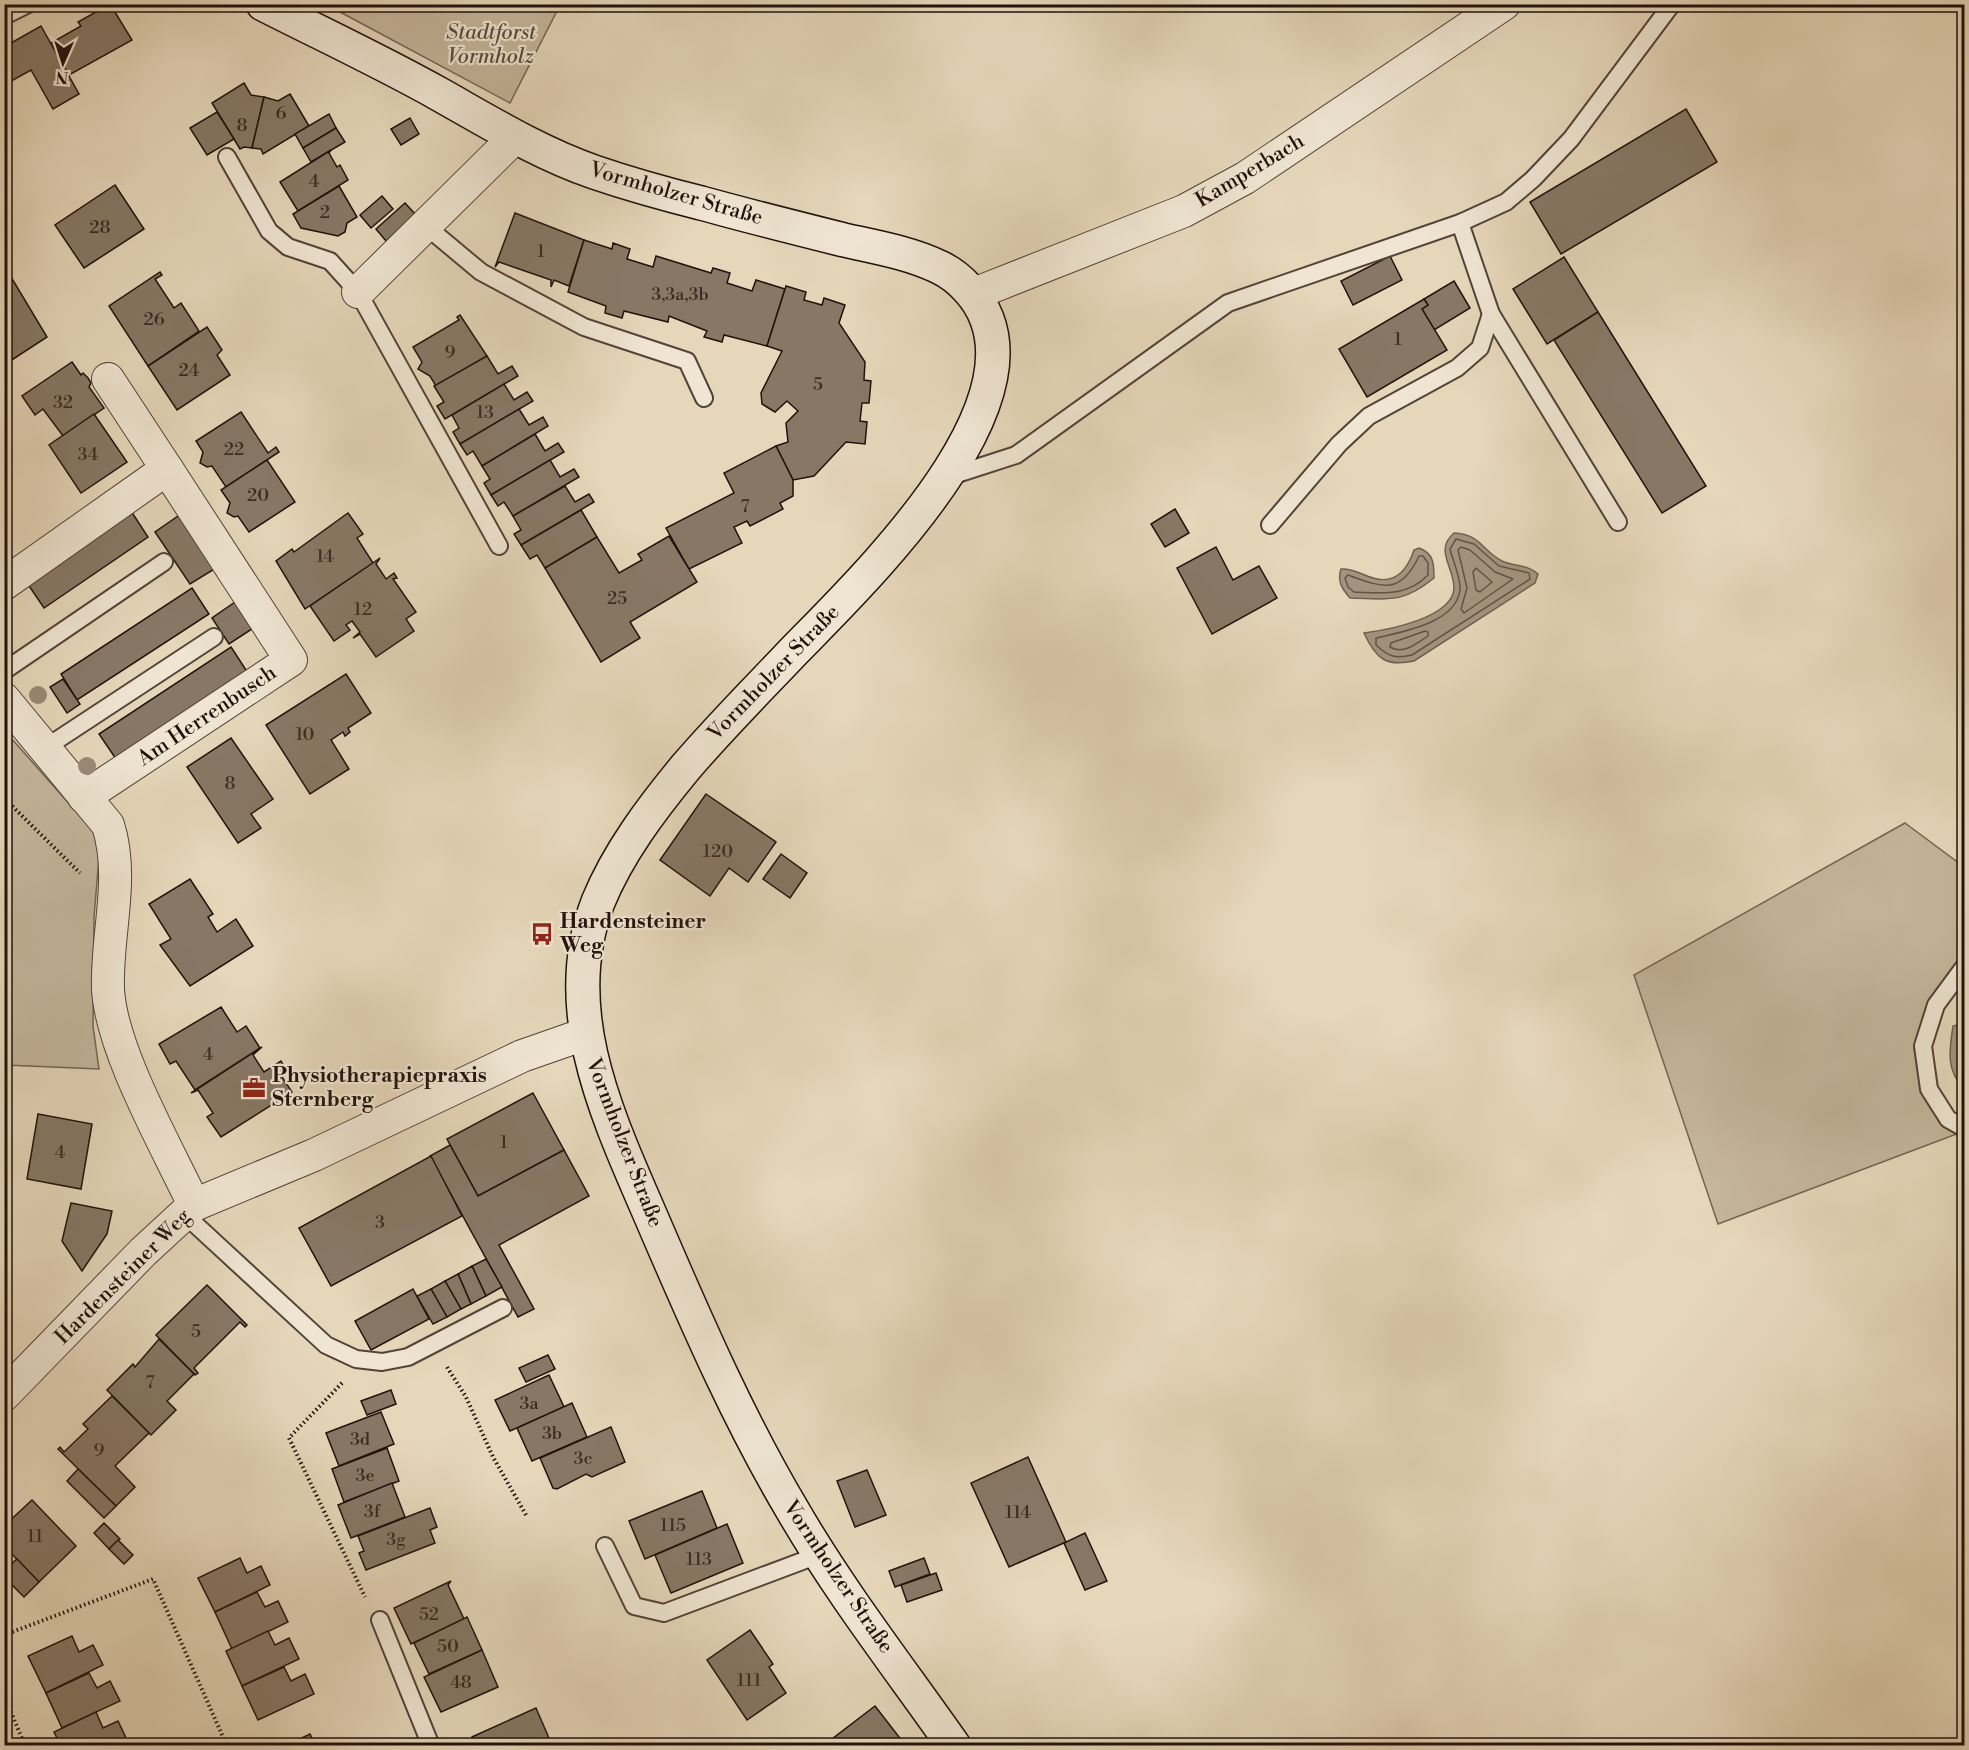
<svg xmlns="http://www.w3.org/2000/svg" width="1969" height="1750" font-family="'Libre Bodoni',serif">
	<rect width="100%" height="100%" fill="#e6d7ba"/>
	<filter id="stains"><feTurbulence type="fractalNoise" baseFrequency=".00333" numOctaves="4"/><feColorMatrix values="0 0 0 0 .2 0 0 0 0 .09 0 0 0 0 .02 0 0 0 .5 -.17"/></filter>
	<radialGradient id="worn" r=".72"><stop offset=".6" stop-color="#630" stop-opacity="0"/><stop offset="1" stop-color="#630" stop-opacity=".3"/></radialGradient>
	<!-- green -->
	<g fill="#c5b69c" stroke="#736454" stroke-width="1.5">
		<path d="M 327,5 L 560,5 L 510,103 Z"/>
		<path d="M 4,730 L 95,833 L 99,857 L 94,917 L 93,1026 L 99,1069 L 5,1065 Z"/>
		<path d="M 1905,823 L 1964,867 L 1964,958 L 1932,1003 L 1923,1092 L 1962,1132 L 1718,1224 L 1634,975 Z"/>
	</g>
	<!-- water -->
	<g fill="#a3947f" stroke="#6f6051" stroke-width="1.5">
		<path d="M 1454,533 C 1481,534 1482,551 1502,561 C 1515,567 1527,564 1538,574 L 1535,583 L 1414,661 C 1386,667 1376,659 1364,633 C 1387,630 1453,618 1454,588 C 1454,567 1434,550 1454,533 Z"/>
		<path d="M 1419,548 C 1434,553 1434,565 1434,578 C 1402,604 1389,599 1350,598 C 1342,589 1337,581 1341,569 C 1353,568 1362,575 1373,578 C 1396,585 1408,568 1414,550 Z"/>
		<path d="M 1964,1023 L 1964,1089 C 1946,1070 1949,1051 1953,1026 Z"/>
	</g>
	<g fill="none" stroke-linecap="round" stroke-linejoin="round">
		<!-- shore -->
		<g stroke="#625346" stroke-width="1.5">
			<path d="M 1456,539 L 1474,544 L 1499,566 L 1529,573 L 1530,579 L 1412,655 C 1396,659 1389,657 1376,645 L 1376,638 C 1402,632 1456,623 1460,590 C 1461,578 1453,561 1450,549 Z"/>
			<path d="M 1461,547 L 1470,550 L 1495,572 L 1513,579 L 1464,613 L 1461,609 L 1467,588 L 1458,550 Z"/>
			<path d="M 1419,556 L 1423,556 L 1428,563 L 1428,575 C 1407,597 1382,593 1354,592 L 1348,587 L 1345,578 L 1348,575 C 1383,588 1401,595 1419,556 Z"/>
			<path d="M 1476,568 L 1492,582 L 1480,592 L 1476,590 L 1473,572 Z"/>
			<path d="M 1425,631 L 1428,632 L 1428,636 C 1416,644 1403,655 1390,647 L 1391,643 Z"/>
		</g>
	</g>
	<!-- building -->
	<g fill="#877866" stroke="#21120c" stroke-width="1.5">
		<path d="M 110,4 L 132,40 L 69,75 L 51,43 L 81,26 L 78,22 Z"/>
		<path d="M 41,26 L 79,94 L 53,109 L 31,70 L 4,85 L 4,47 Z"/>
		<path d="M 244,83 L 251,95 L 264,97 L 252,148 L 244,147 L 240,149 L 212,103 Z"/>
		<path d="M 290,94 L 309,126 L 263,154 L 261,149 L 252,148 L 264,97 L 278,101 Z"/>
		<path d="M 1686,109 L 1717,162 L 1561,254 L 1530,202 Z"/>
		<path d="M 217,112 L 234,139 L 207,155 L 190,128 Z"/>
		<path d="M 329,114 L 336,128 L 303,148 L 295,134 Z"/>
		<path d="M 410,118 L 419,134 L 401,145 L 391,129 Z"/>
		<path d="M 336,128 L 345,142 L 311,162 L 303,148 Z"/>
		<path d="M 331,150 L 329,153 L 337,167 L 340,165 L 348,180 L 298,211 L 280,182 Z"/>
		<path d="M 115,185 L 144,229 L 84,268 L 55,225 Z"/>
		<path d="M 339,186 L 357,217 L 347,223 L 345,232 L 338,236 L 301,228 L 293,214 Z"/>
		<path d="M 382,196 L 393,209 L 371,228 L 360,215 Z"/>
		<path d="M 405,203 L 416,215 L 386,241 L 376,229 Z"/>
		<path d="M 515,213 L 584,240 L 569,286 L 554,280 L 551,287 L 551,280 L 499,262 L 495,267 Z"/>
		<path d="M 584,240 L 612,249 L 613,243 L 630,249 L 627,259 L 653,267 L 656,256 L 711,273 L 713,268 L 730,273 L 727,283 L 752,291 L 756,280 L 785,289 L 767,346 L 724,335 L 722,342 L 704,337 L 707,331 L 669,316 L 668,322 L 624,311 L 622,318 L 605,313 L 606,306 L 568,292 Z"/>
		<path d="M 1390,256 L 1402,280 L 1353,305 L 1341,281 Z"/>
		<path d="M 1564,257 L 1598,312 L 1547,344 L 1513,289 Z"/>
		<path d="M 8,272 L 47,337 L 4,365 L 4,274 Z"/>
		<path d="M 160,272 L 162,275 L 155,279 L 174,308 L 181,303 L 199,331 L 148,366 L 109,306 Z"/>
		<path d="M 1454,281 L 1470,308 L 1434,330 L 1422,309 L 1428,305 L 1424,299 Z"/>
		<path d="M 786,286 L 806,292 L 804,300 L 822,305 L 824,298 L 845,305 L 839,323 L 865,362 L 864,380 L 871,381 L 869,403 L 862,403 L 860,421 L 867,422 L 865,444 L 846,442 L 814,476 L 793,480 L 776,446 L 788,442 L 786,423 L 798,411 L 787,401 L 775,412 L 762,404 L 761,393 L 782,351 L 767,346 Z"/>
		<path d="M 1424,299 L 1428,305 L 1422,309 L 1447,350 L 1367,397 L 1339,349 Z"/>
		<path d="M 1598,312 L 1706,486 L 1662,513 L 1554,340 Z"/>
		<path d="M 460,315 L 487,356 L 436,386 L 430,376 L 418,369 L 422,362 L 413,347 L 459,320 L 457,317 Z"/>
		<path d="M 207,327 L 222,350 L 217,355 L 230,375 L 177,410 L 148,366 Z"/>
		<path d="M 487,356 L 498,374 L 512,366 L 518,376 L 445,419 L 437,406 L 444,402 L 434,386 Z"/>
		<path d="M 72,362 L 81,375 L 83,373 L 88,378 L 91,383 L 89,387 L 104,408 L 63,436 L 43,409 L 35,415 L 22,396 Z"/>
		<path d="M 504,384 L 514,400 L 527,392 L 533,401 L 460,444 L 453,432 L 459,428 L 452,415 Z"/>
		<path d="M 519,409 L 529,425 L 543,417 L 548,426 L 482,466 L 473,451 L 467,455 L 460,444 Z"/>
		<path d="M 241,412 L 268,453 L 276,447 L 279,452 L 226,487 L 212,466 L 207,467 L 200,463 L 203,452 L 196,441 Z"/>
		<path d="M 94,414 L 127,462 L 81,493 L 49,445 Z"/>
		<path d="M 535,434 L 545,451 L 558,443 L 564,452 L 491,495 L 484,483 L 490,479 L 482,466 Z"/>
		<path d="M 776,446 L 793,480 L 793,496 L 780,503 L 783,509 L 750,526 L 747,521 L 734,527 L 742,543 L 689,569 L 666,528 L 734,493 L 724,473 Z"/>
		<path d="M 267,460 L 295,502 L 249,532 L 238,516 L 234,517 L 227,513 L 230,503 L 221,490 Z"/>
		<path d="M 550,460 L 560,477 L 574,469 L 579,477 L 513,516 L 504,502 L 498,506 L 491,495 Z"/>
		<path d="M 565,486 L 575,502 L 589,494 L 594,502 L 521,545 L 514,534 L 521,530 L 513,516 Z"/>
		<path d="M 1175,509 L 1189,533 L 1165,547 L 1151,524 Z"/>
		<path d="M 581,510 L 597,537 L 545,568 L 537,555 L 530,559 L 521,545 Z"/>
		<path d="M 131,511 L 148,537 L 44,608 L 27,583 Z"/>
		<path d="M 348,513 L 363,534 L 357,538 L 373,563 L 305,609 L 276,561 L 292,549 L 294,552 Z"/>
		<path d="M 181,514 L 216,568 L 190,584 L 155,532 Z"/>
		<path d="M 669,536 L 697,582 L 630,622 L 640,638 L 601,662 L 545,568 L 597,537 L 619,573 L 642,560 L 638,554 Z"/>
		<path d="M 1216,547 L 1233,580 L 1259,566 L 1277,598 L 1212,634 L 1177,568 Z"/>
		<path d="M 380,558 L 376,564 L 386,579 L 394,573 L 397,578 L 393,579 L 416,612 L 406,619 L 414,631 L 376,657 L 360,634 L 353,638 L 360,632 L 352,621 L 346,625 L 350,630 L 334,641 L 310,606 Z"/>
		<path d="M 192,588 L 209,614 L 77,700 L 61,674 Z"/>
		<path d="M 238,600 L 255,627 L 229,644 L 212,618 Z"/>
		<path d="M 231,647 L 248,673 L 116,759 L 99,734 Z"/>
		<path d="M 346,674 L 371,713 L 348,728 L 350,732 L 345,736 L 343,732 L 331,740 L 349,769 L 310,794 L 266,725 Z"/>
		<path d="M 63,679 L 80,704 L 67,713 L 50,687 Z"/>
		<path d="M 231,738 L 273,799 L 251,814 L 261,828 L 238,843 L 187,767 Z"/>
		<path d="M 706,794 L 776,842 L 748,882 L 729,868 L 710,896 L 660,860 Z"/>
		<path d="M 781,854 L 807,873 L 790,898 L 763,879 Z"/>
		<path d="M 190,879 L 213,914 L 208,917 L 217,932 L 236,919 L 253,946 L 190,986 L 160,945 L 171,939 L 149,904 Z"/>
		<path d="M 221,1007 L 237,1032 L 246,1026 L 260,1048 L 195,1090 L 176,1061 L 170,1064 L 159,1044 Z"/>
		<path d="M 262,1047 L 253,1055 L 264,1072 L 281,1061 L 286,1070 L 280,1074 L 292,1092 L 221,1137 L 207,1117 L 213,1113 L 198,1090 L 191,1093 Z"/>
		<path d="M 533,1093 L 564,1150 L 478,1196 L 447,1139 Z"/>
		<path d="M 38,1114 L 92,1124 L 81,1189 L 27,1179 Z"/>
		<path d="M 450,1145 L 478,1196 L 564,1150 L 589,1196 L 499,1245 L 534,1309 L 518,1317 L 430,1156 Z"/>
		<path d="M 431,1156 L 462,1216 L 331,1286 L 299,1228 Z"/>
		<path d="M 71,1203 L 112,1211 L 107,1234 L 82,1271 L 62,1241 Z"/>
		<path d="M 486,1259 L 502,1287 L 486,1296 L 472,1266 Z"/>
		<path d="M 472,1266 L 486,1296 L 471,1304 L 458,1274 Z"/>
		<path d="M 458,1274 L 471,1304 L 461,1309 L 445,1281 Z"/>
		<path d="M 445,1281 L 461,1309 L 447,1317 L 431,1289 Z"/>
		<path d="M 207,1285 L 247,1325 L 245,1327 L 240,1322 L 194,1368 L 198,1373 L 195,1375 L 156,1335 Z"/>
		<path d="M 413,1289 L 429,1319 L 371,1350 L 355,1321 Z"/>
		<path d="M 431,1289 L 447,1317 L 433,1324 L 417,1296 Z"/>
		<path d="M 159,1339 L 194,1374 L 167,1401 L 176,1410 L 151,1435 L 107,1390 L 133,1364 L 135,1367 Z"/>
		<path d="M 548,1355 L 555,1369 L 526,1382 L 519,1368 Z"/>
		<path d="M 549,1375 L 564,1407 L 510,1431 L 495,1400 Z"/>
		<path d="M 391,1390 L 396,1404 L 367,1415 L 361,1401 Z"/>
		<path d="M 112,1396 L 149,1433 L 115,1466 L 135,1487 L 116,1506 L 58,1449 L 60,1447 L 64,1452 L 88,1429 L 83,1424 Z"/>
		<path d="M 572,1403 L 587,1437 L 532,1461 L 517,1428 Z"/>
		<path d="M 381,1412 L 394,1444 L 339,1466 L 326,1433 Z"/>
		<path d="M 611,1427 L 625,1462 L 592,1477 L 586,1474 L 557,1489 L 553,1488 L 540,1458 Z"/>
		<path d="M 387,1448 L 399,1481 L 344,1502 L 332,1469 Z"/>
		<path d="M 1028,1457 L 1066,1542 L 1009,1567 L 971,1483 Z"/>
		<path d="M 78,1469 L 116,1506 L 104,1518 L 67,1481 Z"/>
		<path d="M 867,1470 L 886,1515 L 855,1527 L 837,1481 Z"/>
		<path d="M 392,1483 L 405,1517 L 351,1538 L 338,1505 Z"/>
		<path d="M 702,1491 L 717,1528 L 645,1559 L 629,1521 Z"/>
		<path d="M 32,1500 L 76,1546 L 39,1582 L 4,1546 L 4,1526 Z"/>
		<path d="M 430,1508 L 437,1527 L 430,1530 L 435,1543 L 366,1570 L 359,1553 L 364,1551 L 358,1536 Z"/>
		<path d="M 104,1523 L 120,1539 L 109,1549 L 94,1533 Z"/>
		<path d="M 727,1524 L 743,1563 L 671,1593 L 655,1555 Z"/>
		<path d="M 1085,1533 L 1107,1581 L 1085,1590 L 1064,1543 Z"/>
		<path d="M 118,1540 L 133,1555 L 124,1564 L 109,1549 Z"/>
		<path d="M 240,1558 L 247,1573 L 261,1566 L 270,1585 L 215,1612 L 198,1578 Z"/>
		<path d="M 924,1558 L 930,1574 L 895,1587 L 889,1571 Z"/>
		<path d="M 17,1559 L 39,1582 L 24,1597 L 4,1577 L 4,1570 Z"/>
		<path d="M 936,1573 L 942,1590 L 907,1602 L 901,1585 Z"/>
		<path d="M 451,1581 L 448,1585 L 464,1619 L 411,1644 L 394,1608 Z"/>
		<path d="M 257,1592 L 265,1607 L 278,1601 L 288,1622 L 232,1649 L 215,1612 Z"/>
		<path d="M 467,1617 L 482,1650 L 429,1674 L 414,1643 Z"/>
		<path d="M 750,1630 L 773,1664 L 769,1667 L 786,1693 L 747,1720 L 707,1660 Z"/>
		<path d="M 268,1631 L 275,1645 L 289,1638 L 299,1659 L 242,1686 L 226,1651 Z"/>
		<path d="M 72,1636 L 79,1652 L 93,1645 L 103,1665 L 46,1693 L 28,1656 Z"/>
		<path d="M 482,1650 L 498,1687 L 441,1712 L 424,1677 Z"/>
		<path d="M 284,1667 L 291,1681 L 305,1674 L 314,1694 L 258,1720 L 242,1686 Z"/>
		<path d="M 89,1673 L 97,1688 L 110,1681 L 120,1701 L 62,1728 L 46,1693 Z"/>
		<path d="M 875,1706 L 906,1746 L 837,1746 L 832,1739 Z"/>
		<path d="M 536,1708 L 552,1745 L 476,1746 L 472,1737 Z"/>
		<path d="M 96,1712 L 103,1728 L 118,1721 L 127,1740 L 116,1746 L 61,1746 L 54,1732 Z"/>
		<path d="M 310,1734 L 316,1746 L 285,1746 Z"/>
	</g>
	<g fill="none" stroke-linecap="round" stroke-linejoin="round">
		<!-- lane casing -->
		<g stroke="#524338" stroke-width="20">
			<g id="lane">
				<path d="M 4,16 L 28,4"/>
				<path d="M 227,157 L 269,231 L 288,247 L 330,261 L 358,292 L 499,546"/>
				<path d="M 1460,223 L 1491,314 L 1618,522"/>
				<path d="M 427,227 L 481,272 L 584,327 L 687,361 L 704,398"/>
				<path d="M 948,477 L 1016,455 L 1228,303 L 1460,223 L 1506,202 L 1533,179 L 1571,139 L 1672,4"/>
				<path d="M 1270,525 L 1339,444 L 1369,416 L 1457,368 L 1480,348 L 1491,314"/>
				<path d="M 4,671 L 164,562"/>
				<path d="M 45,748 L 214,637"/>
				<path d="M 1964,967 L 1936,1005 L 1923,1046 L 1929,1089 L 1948,1119 L 1964,1128"/>
				<path d="M 184,1214 L 326,1345 L 356,1359 L 382,1362 L 408,1357 L 503,1308"/>
				<path d="M 605,1546 L 634,1606 L 664,1613 L 821,1554"/>
				<path d="M 380,1620 L 431,1746"/>
			</g>
		</g>
		<!-- street casing -->
		<g stroke="#524338" stroke-width="34">
			<g id="street">
				<path d="M 358,292 L 515,137"/>
				<path d="M 974,294 L 1184,211 L 1245,178 L 1504,4"/>
				<path d="M 108,379 L 167,469"/>
				<path d="M 4,584 L 167,469 L 291,660 L 84,797"/>
				<path d="M 4,699 L 108,825 C 125,878 106,935 108,989 C 111,1050 167,1147 194,1205"/>
				<path d="M 4,1395 L 143,1252 L 194,1205 L 314,1155 L 522,1056 L 585,1034"/>
			</g>
		</g>
		<!-- secondary casing -->
		<g stroke="#21120c" stroke-width="36">
			<path id="secondary" d="M 263,4 C 322,34 382,62 439,94 C 489,122 539,153 594,172 C 629,184 665,194 701,203 C 748,216 796,228 844,240 C 876,247 910,253 939,267 C 950,272 961,281 969,290 C 1061,392 861,582 795,650 C 758,689 720,727 685,768 C 652,808 618,853 598,902 C 554,1016 614,1129 658,1233 C 699,1328 740,1422 793,1511 C 840,1592 900,1669 954,1746"/>
		</g>
		<!-- path -->
		<g stroke="#21120c" stroke-width="4" stroke-dasharray="1.5 3" stroke-linecap="butt">
			<path d="M 4,803 L 11,805 L 80,873"/>
			<path d="M 447,1367 L 466,1397 L 493,1457 L 526,1515"/>
			<path d="M 342,1383 L 289,1438 L 365,1597"/>
			<path d="M 4,1635 L 153,1579 L 227,1746"/>
			<path d="M 4,1695 L 25,1746"/>
		</g>
		<!-- lane -->
		<use href="#lane" stroke="#efe5d2" stroke-width="16"/>
		<!-- street -->
		<use href="#street" stroke="#efe5d2" stroke-width="32"/>
		<!-- secondary -->
		<use href="#secondary" stroke="#efe5d2" stroke-width="33"/>
	</g>
	<!-- trees -->
	<g fill="#998a76">
		<circle cx="38" cy="695" r="9"/>
		<circle cx="87" cy="766" r="9"/>
	</g>
	<!-- icons -->
	<defs>
		<g id="bus-bare" transform="scale(1.8)"><path d="M-5-6H5V4H4V6H2V4H-2V6H-4V4H-5ZM-3.5-4V0h7V-4ZM-3.5 1.2v1.5H-2V1.2ZM2 1.2v1.5H3.5V1.2Z" fill="#8f2418" stroke="#efe5d2" stroke-width="2.5" paint-order="stroke"/></g>
		<g id="office-bare" transform="scale(1.8)"><path d="M-6-3h4V-5.5h4V-3h4V5H-6ZM-1-4.5V-3h2v-1.5ZM-6 0V1H6V0Z" fill="#8f2418" stroke="#efe5d2" stroke-width="2.5" paint-order="stroke"/></g>
	</defs>
	<g fill-rule="evenodd">
		<use href="#bus-bare" x="542" y="934"/>
		<use href="#office-bare" x="254" y="1088"/>
	</g>
	<g text-anchor="middle" dominant-baseline="central" stroke-width="4.5" stroke-linejoin="round" paint-order="stroke">
		<!-- number labels -->
		<g font-size="18" fill="#3a2c22">
			<text x="281" y="113">6</text>
			<text x="242" y="125">8</text>
			<text x="314" y="181">4</text>
			<text x="325" y="212">2</text>
			<text x="100" y="227">28</text>
			<text x="541" y="251">1</text>
			<text x="680" y="294">3,3a,3b</text>
			<text x="154" y="319">26</text>
			<text x="1398" y="339">1</text>
			<text x="450" y="352">9</text>
			<text x="189" y="370">24</text>
			<text x="818" y="384">5</text>
			<text x="63" y="402">32</text>
			<text x="485" y="412">13</text>
			<text x="234" y="449">22</text>
			<text x="88" y="454">34</text>
			<text x="258" y="495">20</text>
			<text x="745" y="506">7</text>
			<text x="325" y="556">14</text>
			<text x="617" y="598">25</text>
			<text x="363" y="609">12</text>
			<text x="305" y="734">10</text>
			<text x="230" y="783">8</text>
			<text x="718" y="851">120</text>
			<text x="208" y="1054">4</text>
			<text x="504" y="1142">1</text>
			<text x="60" y="1152">4</text>
			<text x="380" y="1222">3</text>
			<text x="196" y="1331">5</text>
			<text x="150" y="1382">7</text>
			<text x="529" y="1403">3a</text>
			<text x="552" y="1433">3b</text>
			<text x="360" y="1439">3d</text>
			<text x="99" y="1450">9</text>
			<text x="583" y="1458">3c</text>
			<text x="365" y="1475">3e</text>
			<text x="372" y="1511">3f</text>
			<text x="1018" y="1512">114</text>
			<text x="673" y="1525">115</text>
			<text x="35" y="1536">11</text>
			<text x="396" y="1539">3g</text>
			<text x="699" y="1559">113</text>
			<text x="429" y="1614">52</text>
			<text x="448" y="1646">50</text>
			<text x="749" y="1680">111</text>
			<text x="461" y="1682">48</text>
		</g>
		<!-- park labels -->
		<g font-size="21" font-style="italic" fill="#5a4b3e" stroke="#efe5d2">
			<text x="491" y="33">Stadtforst<tspan x="491" dy="24">Vormholz</tspan></text>
		</g>
		<!-- street labels -->
		<g font-size="21" fill="#21120c" stroke="#efe5d2">
			<text transform="translate(1250 171) rotate(-31)">Kamperbach</text>
			<text transform="translate(676 194) rotate(16)">Vormholzer Straße</text>
			<text transform="translate(774 673) rotate(-46)">Vormholzer Straße</text>
			<text transform="translate(207 716) rotate(-34)">Am Herrenbusch</text>
			<text transform="translate(624 1143) rotate(69)">Vormholzer Straße</text>
			<text transform="translate(123 1277) rotate(-45)">Hardensteiner Weg</text>
			<text transform="translate(838 1577) rotate(56)">Vormholzer Straße</text>
		</g>
		<!-- poi labels -->
		<g font-size="21" font-weight="bold" fill="#21120c" stroke="#efe5d2" text-anchor="start">
			<text x="560" y="922">Hardensteiner<tspan x="560" dy="24">Weg</tspan></text>
			<text x="272" y="1076">Physiotherapiepraxis<tspan x="272" dy="24">Sternberg</tspan></text>
		</g>
	</g>
	<!-- margin -->
	<rect width="1969" height="1750" fill="none" stroke="#e6d7ba" stroke-width="24"/>
	<rect x="6" y="6" width="1957" height="1738" fill="none" stroke="#21120c" stroke-width="3"/>
	<rect x="12" y="12" width="1945" height="1726" fill="none" stroke="#21120c" stroke-width="1.5"/>
	<!-- north arrow -->
	<g transform="translate(63 63) rotate(183)" stroke="#efe5d2" stroke-width="4.5" paint-order="stroke">
	<path d="M0-4.5L10 22L0 15L-10 22Z" fill="#21120c"/>
	<text y="-9" font-size="16" font-weight="bold" text-anchor="middle" fill="#21120c">N</text>
	</g>
	<rect width="100%" height="100%" filter="url(#stains)"/>
	<rect width="100%" height="100%" fill="url(#worn)"/>
</svg>
